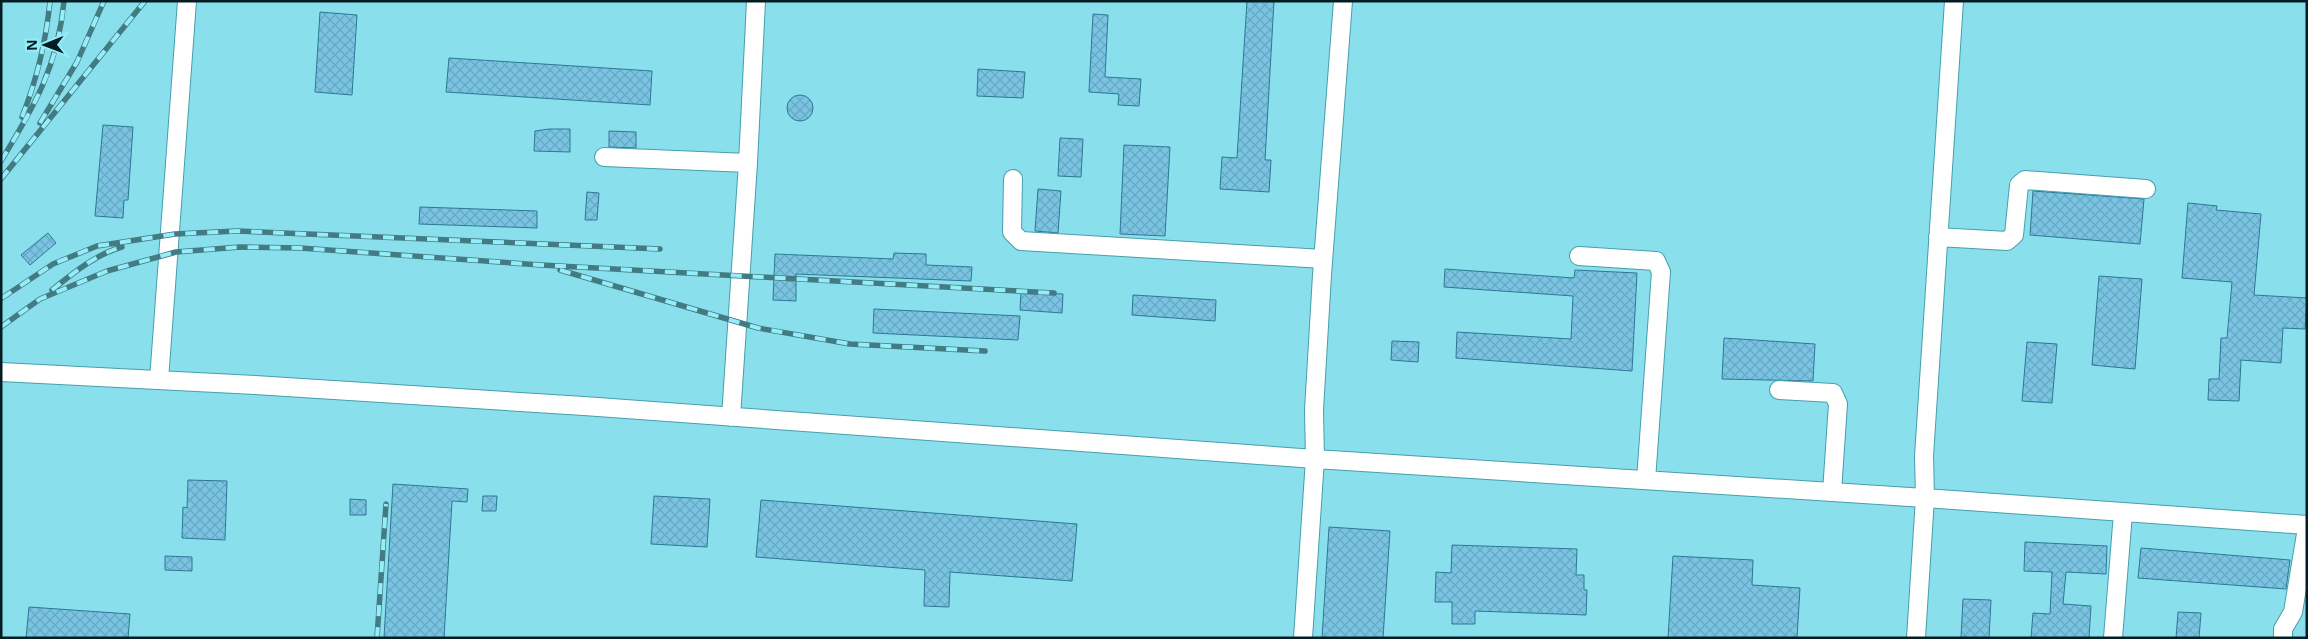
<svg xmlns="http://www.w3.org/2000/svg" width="2308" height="639" viewBox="0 0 2308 639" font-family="'Open Sans',sans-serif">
  <defs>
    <pattern id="building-cross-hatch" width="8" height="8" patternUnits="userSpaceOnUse" patternTransform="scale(1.25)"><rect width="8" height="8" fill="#7ac4e3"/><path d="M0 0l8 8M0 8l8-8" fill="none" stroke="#68a8c2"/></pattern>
  </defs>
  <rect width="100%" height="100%" fill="#89e0ec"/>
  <path fill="url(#building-cross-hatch)" stroke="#2c7895" d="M1247,1H1274L1265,160H1271L1269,192L1220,189L1222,157L1237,158Z
    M320,12L357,15L352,95L315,92Z
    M1093,14L1108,15L1105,77L1141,79L1139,106L1118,105L1119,94L1089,92Z
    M449,58L652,71L650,105L446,92Z
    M978,69L1025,72L1023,98L977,96Z
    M787 108a13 13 0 1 1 26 0a13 13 0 1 1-26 0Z
    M103,125L133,127L128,200H124L123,218L95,216Z
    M549,129H570V152L534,151L535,131Z
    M609,131L636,132V148L609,147Z
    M1060,138L1083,139L1081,177L1058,176Z
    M1124,145L1170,147L1165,236L1120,234Z
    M1038,189L1061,191L1058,233L1035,231Z
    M2033,191L2144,199L2140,244L2030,235Z
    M587,192L599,193L597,220H585Z
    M2188,203L2217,206L2216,210L2261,214L2254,295L2307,298L2305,329L2283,328L2281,363L2241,360L2239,401L2208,400L2209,379H2219L2221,338H2227L2232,282L2182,278Z
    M420,207L537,211V228L419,224Z
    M48,233L56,243L30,265L21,255Z
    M894,253L926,254V265L972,267L971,281L796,274V301L773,300L775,254L893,259Z
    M1445,269L1574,278L1575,270L1637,273L1632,371L1456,358L1457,332L1571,339L1573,296L1444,287Z
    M2099,276L2142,279L2135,369L2092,365Z
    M1021,292L1063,294L1062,313L1020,310Z
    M1133,295L1216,300L1215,321L1132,315Z
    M874,309L1020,316L1018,340L873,333Z
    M1724,338L1815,344L1813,381L1722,379Z
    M1392,341L1419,342L1418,362L1391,360Z
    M2027,342L2057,344L2052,403L2022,401Z
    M188,480L227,481L225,540L182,538L183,507L187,508Z
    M393,484L468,489L467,502L452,501L444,638H384Z
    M483,496H497L496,511H482Z
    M654,496L710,499L707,547L651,544Z
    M350,499L366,500V515H350Z
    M761,500L1077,524L1072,581L950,572L949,607L924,606L925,570L756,557Z
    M1329,527L1390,531L1383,638H1322Z
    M2025,542L2107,546L2106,574L2066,572L2063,604L2091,606L2089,638H2031L2033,613L2050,614L2052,572L2024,571Z
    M1452,545L1577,549L1576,575H1584V590H1587L1586,615L1475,611V624H1452V602H1435L1436,572L1451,573Z
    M2141,548L2290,560L2286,589L2138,578Z
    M165,556L192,557V571L165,570Z
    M1673,556L1753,560L1752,585L1800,588L1797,638H1668Z
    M1963,599L1991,600L1989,638H1961Z
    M29,607L130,614L128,638H26Z
    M2178,612L2201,613L2199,638H2176Z"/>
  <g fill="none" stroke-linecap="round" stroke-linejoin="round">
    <g stroke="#469fab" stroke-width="20">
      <path id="minor" d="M604,157L748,163
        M1013,179L1012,232L1021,241L1323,259
        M1938,237L2007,241L2014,235L2019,185L2025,180L2146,189
        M1579,256L1656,261L1661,272L1646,480
        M1,372L255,385L584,406L1315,459L1925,498L2307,525
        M159,380L187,1
        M1779,390L1833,393L1838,404L1832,492
        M731,417L748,163L756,1
        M1303,638L1315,459L1314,410L1322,275L1343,1
        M1916,638L1925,498L1924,456L1954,1
        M2113,638L2123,513
        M2283,638V629L2293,612L2307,528"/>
    </g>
    <use href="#minor" stroke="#fff" stroke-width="18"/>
    <g stroke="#437b83" stroke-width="5.5">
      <path id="rail" d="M22,117C37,79 46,42 50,1
        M40,123L77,62L104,1
        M1,161C34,107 58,66 64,1
        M1,179L145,1
        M560,270L758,328L850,344L985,351
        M52,290C72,274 96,254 122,247
        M2,298L53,264L97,246L175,234L237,231L660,249
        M1,327L40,299L107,271L176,252L240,247L300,248L541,265L1054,293
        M377,638L386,504"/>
    </g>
    <use href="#rail" stroke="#96edfa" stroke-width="4" stroke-dasharray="11" stroke-linecap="butt"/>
  </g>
  <rect width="2308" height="639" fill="none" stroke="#021e22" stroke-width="5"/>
  <g transform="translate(45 45) rotate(269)" stroke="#96edfa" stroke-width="4" paint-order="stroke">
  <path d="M0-4L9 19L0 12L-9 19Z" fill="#021e22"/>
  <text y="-8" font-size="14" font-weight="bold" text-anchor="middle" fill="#021e22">N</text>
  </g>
</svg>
